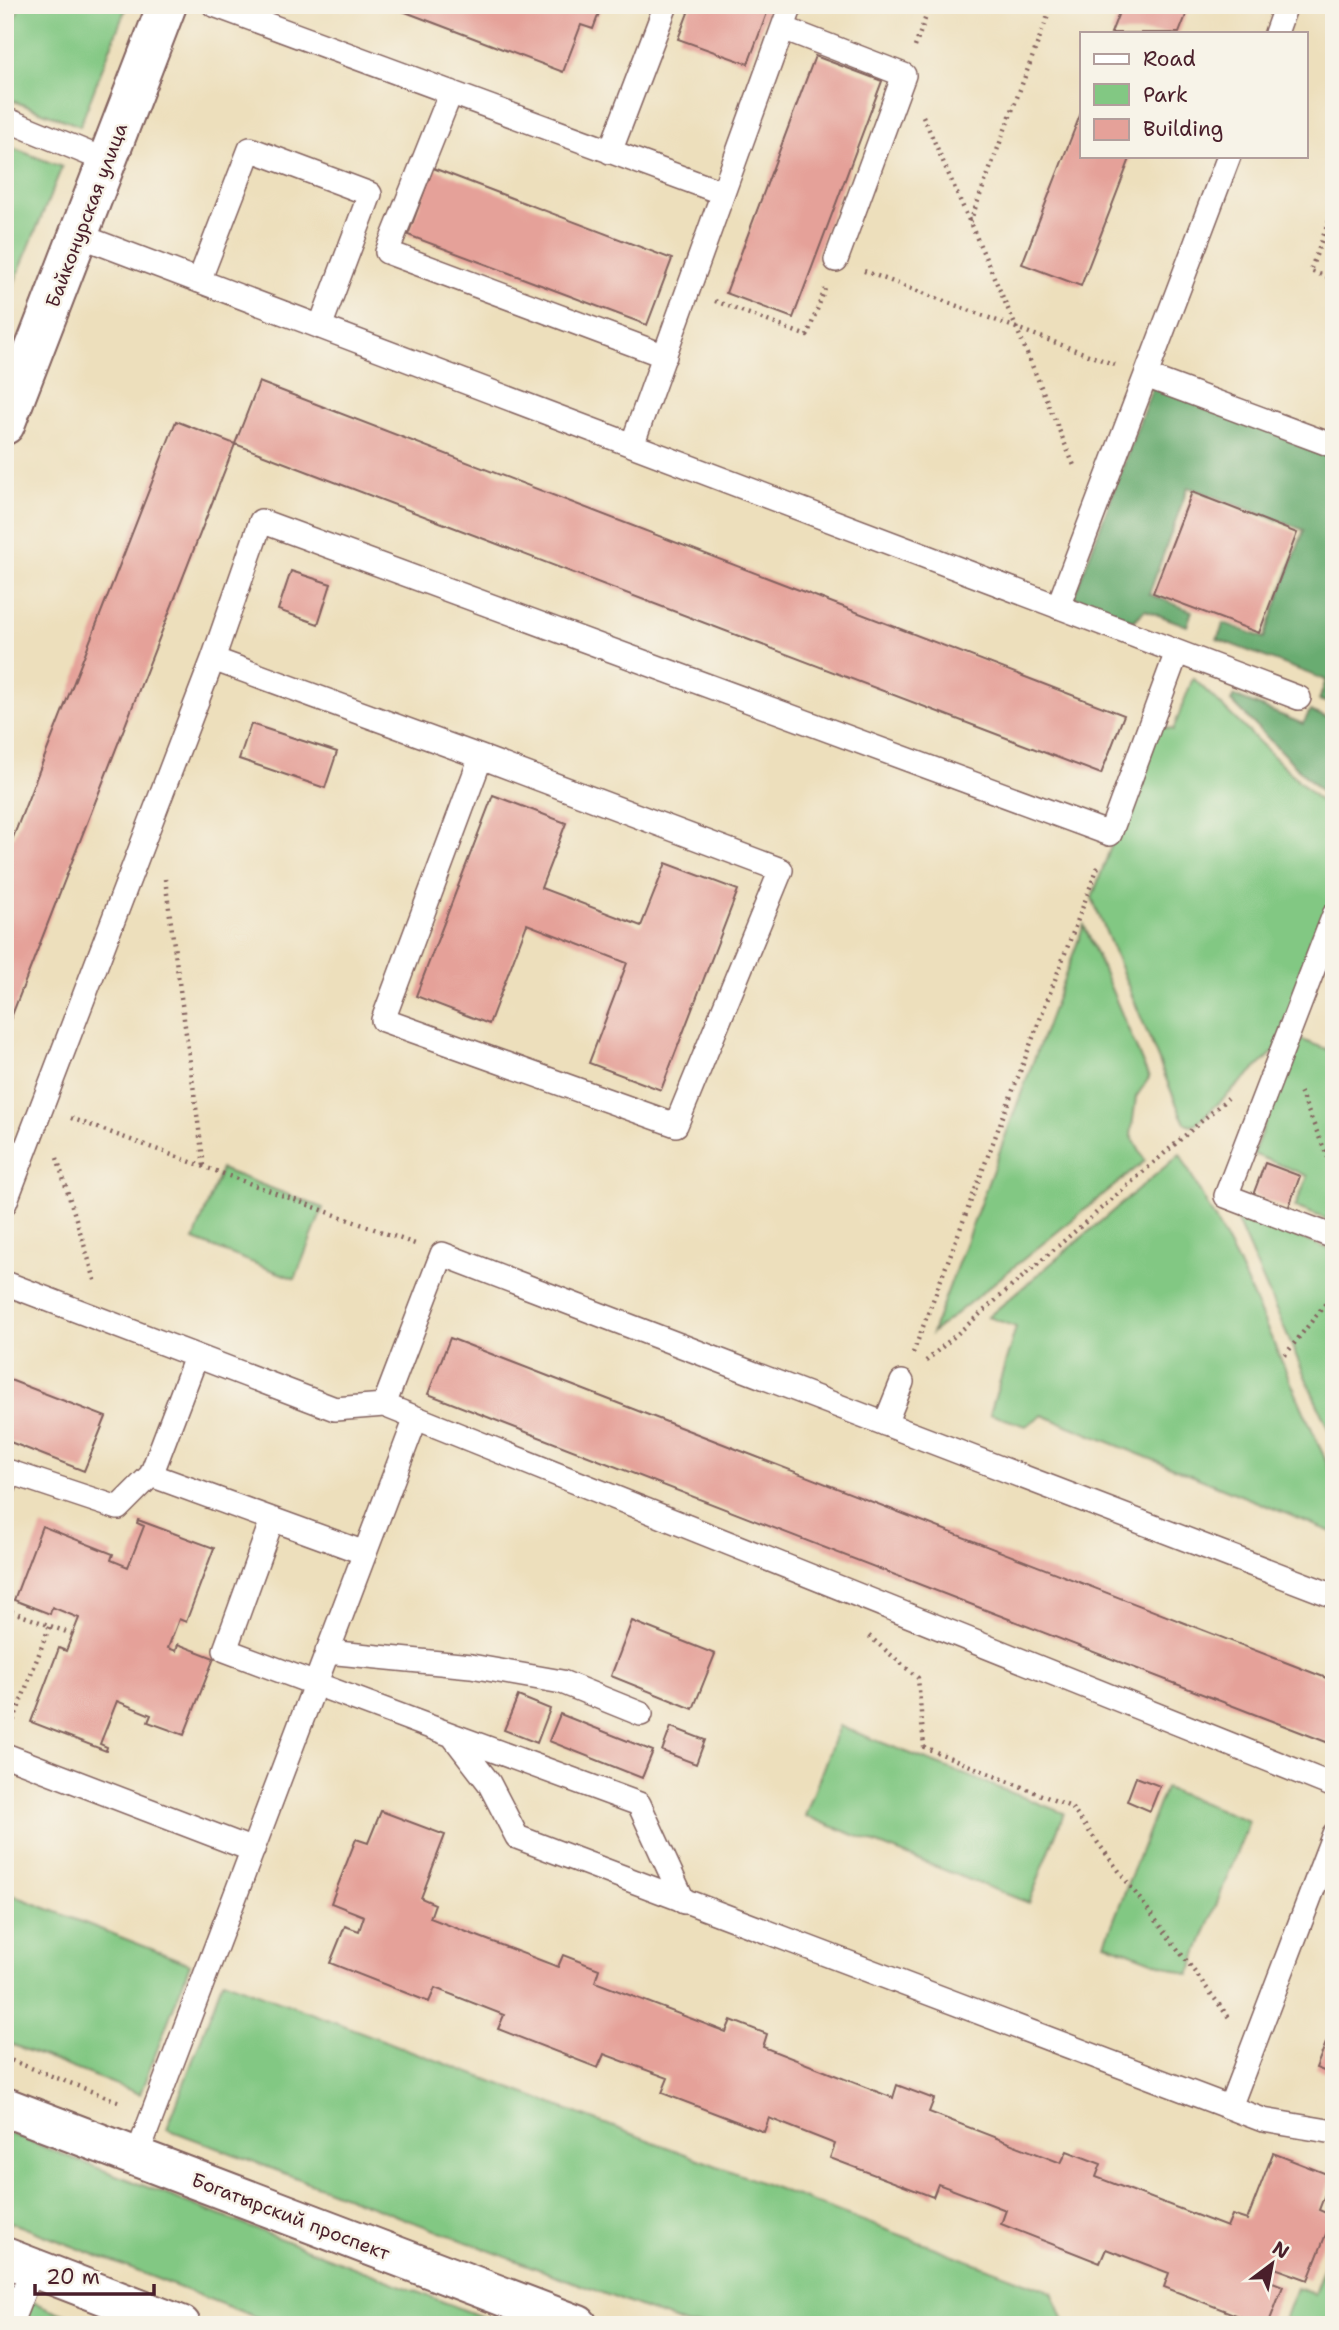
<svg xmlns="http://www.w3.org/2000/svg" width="1339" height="2330" viewBox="0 0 1339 2330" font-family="'Shantell Sans',sans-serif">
  <rect width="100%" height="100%" fill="#f7f3e8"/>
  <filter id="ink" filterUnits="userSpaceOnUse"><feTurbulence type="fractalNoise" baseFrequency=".0143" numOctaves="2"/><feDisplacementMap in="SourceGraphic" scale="14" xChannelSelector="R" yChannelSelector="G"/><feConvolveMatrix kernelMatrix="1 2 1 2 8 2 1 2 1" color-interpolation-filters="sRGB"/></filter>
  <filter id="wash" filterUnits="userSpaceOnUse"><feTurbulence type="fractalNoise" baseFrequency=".00686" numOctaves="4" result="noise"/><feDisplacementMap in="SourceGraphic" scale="28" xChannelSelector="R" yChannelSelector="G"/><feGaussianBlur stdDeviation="1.57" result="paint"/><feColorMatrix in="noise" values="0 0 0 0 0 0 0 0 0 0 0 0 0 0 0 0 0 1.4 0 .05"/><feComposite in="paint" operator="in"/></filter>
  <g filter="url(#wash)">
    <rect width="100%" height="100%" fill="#eddfbc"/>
    <path fill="#82c883" stroke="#667457" stroke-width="2" d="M20,5H127L80,126L5,98V46Z
      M5,145L62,167L5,305Z
      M1193,678L1334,815V890L1276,1050L1197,1123L1191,1125L1185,1123L1181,1115L1092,898L1156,724L1173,730Z
      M1084,925L1149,1078L1136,1097L1131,1135L1145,1161L932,1333Z
      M1297,1038L1334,1052V1222L1295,1207L1308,1176L1253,1154Z
      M1180,1154L1237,1261L1334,1479V1533L1042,1415L1026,1426L990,1414L1016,1327L988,1317Z
      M221,1169L323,1208L295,1279L194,1240Z
      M1233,1212L1334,1251V1442Z
      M839,1726L1064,1813L1029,1903L805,1816Z
      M1165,1788L1249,1821L1189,1975L1105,1943Z
      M5,1892L190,1964L140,2094L5,2042Z
      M223,1980L1052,2292L1066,2325H687L167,2129Z
      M5,2132L503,2325H276L5,2220Z
      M1329,2253L1334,2255V2325H1291L1283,2322L1296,2288L1314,2294Z
      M32,2302L91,2325H23Z"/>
    <path fill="#69ac71" stroke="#5a664e" stroke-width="2" d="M1153,386L1334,455V705L1319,700L1326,680L1217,639L1224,623L1264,638L1304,530L1188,487L1149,594L1192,611L1187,626L1145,610L1134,621L1074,597Z
      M1234,696L1303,724L1310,711L1334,720V805L1231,701Z"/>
    <g id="blocks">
      <path fill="#e5a199" d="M387,5H602L593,29L581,25L563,72Z
        M691,5H770L748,64L678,39Z
        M1122,5H1190L1179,33H1111Z
        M815,56L882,81L793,318L726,293Z
        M1082,110V156H1131L1081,286L1022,264Z
        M433,168L672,259L647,325L408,235Z
        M259,382L1124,715L1101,774L235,444Z
        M176,421L235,444L5,1033V858Z
        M1192,492L1297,533L1259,633L1153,593Z
        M291,571L331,584L318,624L278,610Z
        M251,724L337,752L325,788L239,759Z
        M493,795L566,823L541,888L641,926L666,863L738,890L661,1090L589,1063L627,963L527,924L489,1024L416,996Z
        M1265,1163L1300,1176L1288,1209L1253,1195Z
        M450,1338L1334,1681V1745L428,1394Z
        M5,1378L106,1417L84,1471L5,1440Z
        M138,1520L214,1548L186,1622L179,1619L168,1648L176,1651L178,1644L214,1658L184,1735L148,1722L151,1715L117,1701L100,1744L107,1747L106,1751L31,1722L59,1648L66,1651L79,1618L52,1607L50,1614L14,1600L42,1526L113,1554L111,1560L128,1567L144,1526L137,1523Z
        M632,1621L715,1654L693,1709L611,1676Z
        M518,1696L550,1709L537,1743L504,1730Z
        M560,1714L653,1751L642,1778L549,1741Z
        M671,1727L705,1740L696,1764L662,1751Z
        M1136,1777L1160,1786L1150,1811L1127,1801Z
        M381,1811L445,1835L421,1898L435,1904L430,1918L558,1967L563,1955L599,1969L595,1982L726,2032L731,2020L767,2034L763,2047L893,2098L897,2085L934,2099L929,2112L1061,2163L1067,2151L1101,2164L1096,2177L1227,2227L1232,2215L1247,2220L1273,2153L1332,2176L1319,2210L1333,2216L1308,2280L1275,2268L1270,2281L1283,2286L1268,2325H1262L1164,2287L1169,2273L1106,2249L1100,2263L1001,2224L1006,2210L938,2184L933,2197L830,2158L835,2144L769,2118L764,2132L662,2093L668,2078L604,2054L598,2068L498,2029L504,2015L435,1988L429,2002L330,1963L345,1926L359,1931L364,1916L331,1903L356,1839L368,1843Z
        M1334,2023V2075L1316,2068Z"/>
    </g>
  </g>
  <g filter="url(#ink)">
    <use href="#blocks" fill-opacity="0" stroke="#83625e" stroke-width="2"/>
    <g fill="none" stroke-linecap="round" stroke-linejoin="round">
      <g stroke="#83625e" stroke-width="26">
        <path id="lane" d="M214,5L723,193
          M783,28L904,75L836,260
          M1276,33L1286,5
          M451,92L387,252L665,356
          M5,119L107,161
          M610,152L666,5
          M78,235L1299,698
          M199,281L250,149L370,194L320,327
          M1146,376L1334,446
          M632,445L791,5
          M1058,607L1229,156
          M213,659L481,757L781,870L676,1125L383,1020L481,757
          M1334,915L1226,1196L1334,1237
          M5,1203L213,659L261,521L1110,834L1177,652
          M5,1283L335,1409L384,1405L1334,1786
          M196,1357L151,1475L365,1553
          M384,1405L442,1254L1334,1596
          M885,1424L902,1382
          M5,1486L10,1472L118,1508L151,1475
          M272,1520L225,1650L452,1735L489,1783L517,1837L1263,2120L1334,2132
          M327,1652L471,1666L562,1682L641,1714
          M452,1735L639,1804L684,1902
          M5,1755L253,1850
          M1230,2107L1334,1834
          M136,2158L416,1418
          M10,2325L33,2267"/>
      </g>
      <g stroke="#83625e" stroke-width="42">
        <path id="street" d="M5,425L167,5"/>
      </g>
      <g stroke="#83625e" stroke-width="42">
        <path id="secondary" d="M5,2107L578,2325
          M5,2257L181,2325"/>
      </g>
      <path stroke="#83625e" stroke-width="4.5" stroke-dasharray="2 5" stroke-linecap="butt" d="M915,47L930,5
        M923,116L1016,327L1075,468
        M1334,208L1310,271L1334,279
        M970,222L1052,5
        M864,271L1118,366
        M715,301L807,336L825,289
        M5,571L11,573
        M165,879L204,1166
        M1300,1092L1334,1172
        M71,1118L415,1244
        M57,1158L96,1283
        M913,1353L1099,864
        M1285,1355L1334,1293
        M926,1361L1228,1098
        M5,1609L72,1634
        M869,1636L918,1678L924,1747L1071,1807L1230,2019
        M11,1727L50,1625
        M5,2058L122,2103"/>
      <use href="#lane" stroke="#fff" stroke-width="23"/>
      <use href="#street" stroke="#fff" stroke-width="38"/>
      <use href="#secondary" stroke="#fff" stroke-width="38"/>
    </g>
  </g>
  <g text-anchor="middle" stroke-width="5" stroke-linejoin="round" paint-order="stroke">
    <g font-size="19" fill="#4a1f2b" stroke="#f7f3e8">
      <text transform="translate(86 215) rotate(-69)" y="7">Байконурская улица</text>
      <text transform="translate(291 2216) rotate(21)" y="7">Богатырский проспект</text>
    </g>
  </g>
  <rect width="1339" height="2330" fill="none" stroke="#f7f3e8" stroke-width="28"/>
  <rect x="1080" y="32" width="228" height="126" fill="#f7f3e8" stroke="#b29e9c" stroke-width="2"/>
  <rect x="1094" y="54" width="35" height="10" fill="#ffffff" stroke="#b29e9c" stroke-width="2"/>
  <text x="1143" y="66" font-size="21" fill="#4a1f2b">Road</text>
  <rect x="1094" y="84" width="35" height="21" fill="#82c883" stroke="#b29e9c" stroke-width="2"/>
  <text x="1143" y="102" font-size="21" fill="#4a1f2b">Park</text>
  <rect x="1094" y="119" width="35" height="21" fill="#e5a199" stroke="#b29e9c" stroke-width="2"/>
  <text x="1143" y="136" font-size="21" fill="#4a1f2b">Building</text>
  <g transform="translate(1272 2264) rotate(32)" stroke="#f7f3e8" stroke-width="5" paint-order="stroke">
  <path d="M0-5L12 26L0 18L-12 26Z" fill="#4a1f2b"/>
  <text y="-10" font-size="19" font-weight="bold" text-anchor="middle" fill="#4a1f2b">N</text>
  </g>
  <path d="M35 2284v10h119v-10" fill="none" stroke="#4a1f2b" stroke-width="3.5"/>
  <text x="46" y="2284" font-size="21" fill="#4a1f2b" stroke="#f7f3e8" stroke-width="5" paint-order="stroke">20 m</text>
</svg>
